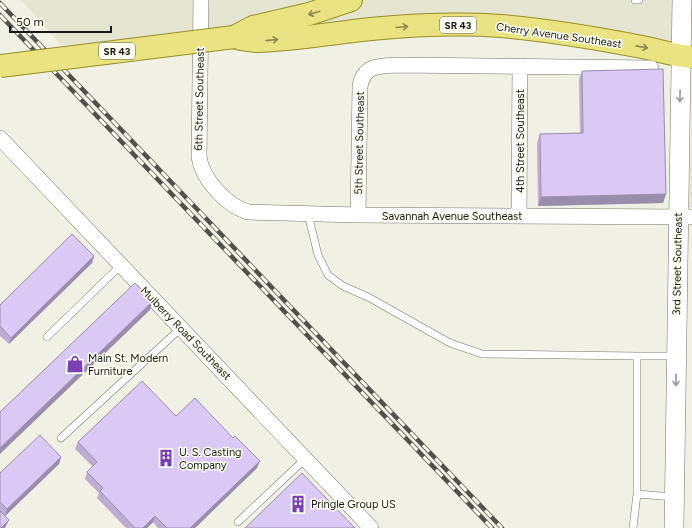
<svg xmlns="http://www.w3.org/2000/svg" width="692" height="528" viewBox="0 0 692 528" font-family="Figtree,sans-serif">
  <rect width="100%" height="100%" fill="#f1f0e5"/>
  <path fill="#e6e5d2" d="M21,0H692V44L667,43L455,14L323,23L61,45Z
    M692,104V207H689Z"/>
  <g fill="none" stroke-linecap="round" stroke-linejoin="round">
    <g stroke="#74746a" stroke-width="8">
      <path id="service" d="M635,0H639
        M308,214L318,255L328,275L343,286L368,297L450,343L482,354L637,356
        M47,337L121,265
        M61,438L181,328
        M674,497L637,494V356H675
        M238,522L305,459
        M633,528L637,494"/>
    </g>
    <g stroke="#74746a" stroke-width="16">
      <path id="minor" d="M201,0L199,157C202,179 227,206 248,212L358,215L692,217
        M0,138L371,528
        M358,215L360,87C363,64 381,66 400,65L651,68
        M519,216L520,66"/>
    </g>
    <g stroke="#74746a" stroke-width="20">
      <path id="tertiary" d="M674,528L682,0"/>
    </g>
    <g stroke="#968f25" stroke-width="24">
      <path id="primary" d="M234,37L241,39L257,41C295,40 333,33 371,29C414,25 458,23 501,26C548,30 595,38 642,47C659,50 675,56 692,57
        M234,37L253,27L309,14L351,0"/>
    </g>
    <use href="#service" stroke="#fff" stroke-width="7"/>
    <use href="#minor" stroke="#fff" stroke-width="15"/>
    <use href="#tertiary" stroke="#fff" stroke-width="19"/>
    <use href="#primary" stroke="#e9e382" stroke-width="22"/>
    <g stroke="#51514b" stroke-width="4.5">
      <path id="rail" d="M0,3L502,528
        M0,15L492,528"/>
    </g>
    <use href="#rail" stroke="#fefef2" stroke-width="3" stroke-dasharray="9" stroke-linecap="butt"/>
    <g stroke="#968f25" stroke-width="24" stroke-linecap="butt">
      <path id="primary-bridge" d="M0,66L234,37"/>
    </g>
    <use href="#primary-bridge" stroke="#e9e382" stroke-width="22"/>
  </g>
  <path fill="#bbadd3" d="M582,71L666,194L663,203L538,206L537,143L540,134L580,133L579,79Z
    M94,256L92,263L9,344L0,336V305Z
    M176,416L257,468L195,528H158L153,522L147,528H126L97,498L99,493L85,479L87,472L93,467L75,449L78,442Z
    M61,457L59,464L5,516L0,511V473Z"/>
  <path fill="#998dac" d="M666,194L663,203L538,206L541,197Z
    M94,256L92,263L9,344L11,338Z
    M153,301L150,310L0,454V448Z
    M61,457L59,464L5,516L7,509Z
    M260,461L257,468L195,528H190Z
    M155,516L153,522L147,528H143Z
    M9,520L5,528H1Z"/>
  <path fill="#dac9f5" stroke="#998dac" d="M663,69L666,194L541,197L540,134L583,133L582,71Z
    M72,234L94,256L11,338L0,326V305Z
    M135,283L153,301L0,448V412Z
    M142,381L176,416L195,398L233,438L235,436L260,461L190,528H167L155,516L143,528H135L100,491L103,488L87,472L97,462L78,442Z
    M40,435L61,457L7,509L0,502V473Z
    M302,473L355,528H245Z
    M0,511L9,520L1,528H0Z"/>
  <defs><path id="oneway-shaft" d="M-6 0H5M1.5-3L5.5 0L1.5 3" fill="none" stroke-width="1.6" stroke-linecap="round" stroke-linejoin="round"/></defs>
  <g stroke="#8a8750">
    <use href="#oneway-shaft" transform="translate(314 13) rotate(163)"/>
    <use href="#oneway-shaft" transform="translate(402 27) rotate(-5)"/>
    <use href="#oneway-shaft" transform="translate(272 40) rotate(-6)"/>
    <use href="#oneway-shaft" transform="translate(642 47) rotate(11)"/>
  </g>
  <g stroke="#979795">
    <use href="#oneway-shaft" transform="translate(680 96) rotate(91)"/>
    <use href="#oneway-shaft" transform="translate(676 380) rotate(90)"/>
  </g>
  <defs>
    <g id="shop-bare" transform="scale(1.38)"><path d="M-5-2.5h2.3a2.7 3.5 0 0 1 5.4 0H5L5.5 6h-11ZM-1.5-2.5h3a1.5 2.3 0 0 0-3 0Z" fill="#7940b6" stroke="#fefef2" stroke-width="2.5" paint-order="stroke"/></g>
    <g id="building-bare" transform="scale(1.38)"><path d="M-4-6H4V6H1V3H-1V6H-4ZM-2.5-4.3h1.7v1.8h-1.7ZM.8-4.3h1.7v1.8H.8ZM-2.5-1h1.7V.8h-1.7ZM.8-1h1.7V.8H.8Z" fill="#7940b6" stroke="#fefef2" stroke-width="2.5" paint-order="stroke"/></g>
  </defs>
  <g fill-rule="evenodd">
    <use href="#shop-bare" x="75" y="364"/>
    <use href="#building-bare" x="166" y="458"/>
    <use href="#building-bare" x="298" y="504"/>
  </g>
  <g text-anchor="middle" stroke-width="3" stroke-linejoin="round" paint-order="stroke">
    <g fill="#fefef2" stroke="#5c5c56" stroke-width="1">
      <rect x="440" y="17" width="36" height="16" rx="3"/>
      <rect x="99" y="43" width="36" height="16" rx="3"/>
    </g>
    <g font-size="10" font-weight="bold" fill="#171713">
      <text x="458" y="29">SR 43</text>
      <text x="117" y="55">SR 43</text>
    </g>
    <g font-size="11" fill="#171713" stroke="#fefef2">
      <text transform="translate(559 35) rotate(8)" y="4">Cherry Avenue Southeast</text>
      <text transform="translate(199 99) rotate(-89)" y="4">6th Street Southeast</text>
      <text transform="translate(520 141) rotate(-90)" y="4">4th Street Southeast</text>
      <text transform="translate(359 143) rotate(-89)" y="4">5th Street Southeast</text>
      <text x="452" y="220">Savannah Avenue Southeast</text>
      <text transform="translate(677 264) rotate(-89)" y="4">3rd Street Southeast</text>
      <text transform="translate(186 333) rotate(46)" y="4">Mulberry Road Southeast</text>
    </g>
    <g font-size="11" fill="#171713" stroke="#fefef2" text-anchor="start">
      <text x="88" y="362">Main St. Modern<tspan x="88" dy="13">Furniture</tspan></text>
      <text x="179" y="456">U. S. Casting<tspan x="179" dy="13">Company</tspan></text>
      <text x="311" y="508">Pringle Group US</text>
    </g>
  </g>
  <path d="M10 26v6h101v-6" fill="none" stroke="#171713" stroke-width="2"/>
  <text x="16" y="26" font-size="12" fill="#171713" stroke="#fefef2" stroke-width="3" paint-order="stroke">50 m</text>
</svg>
